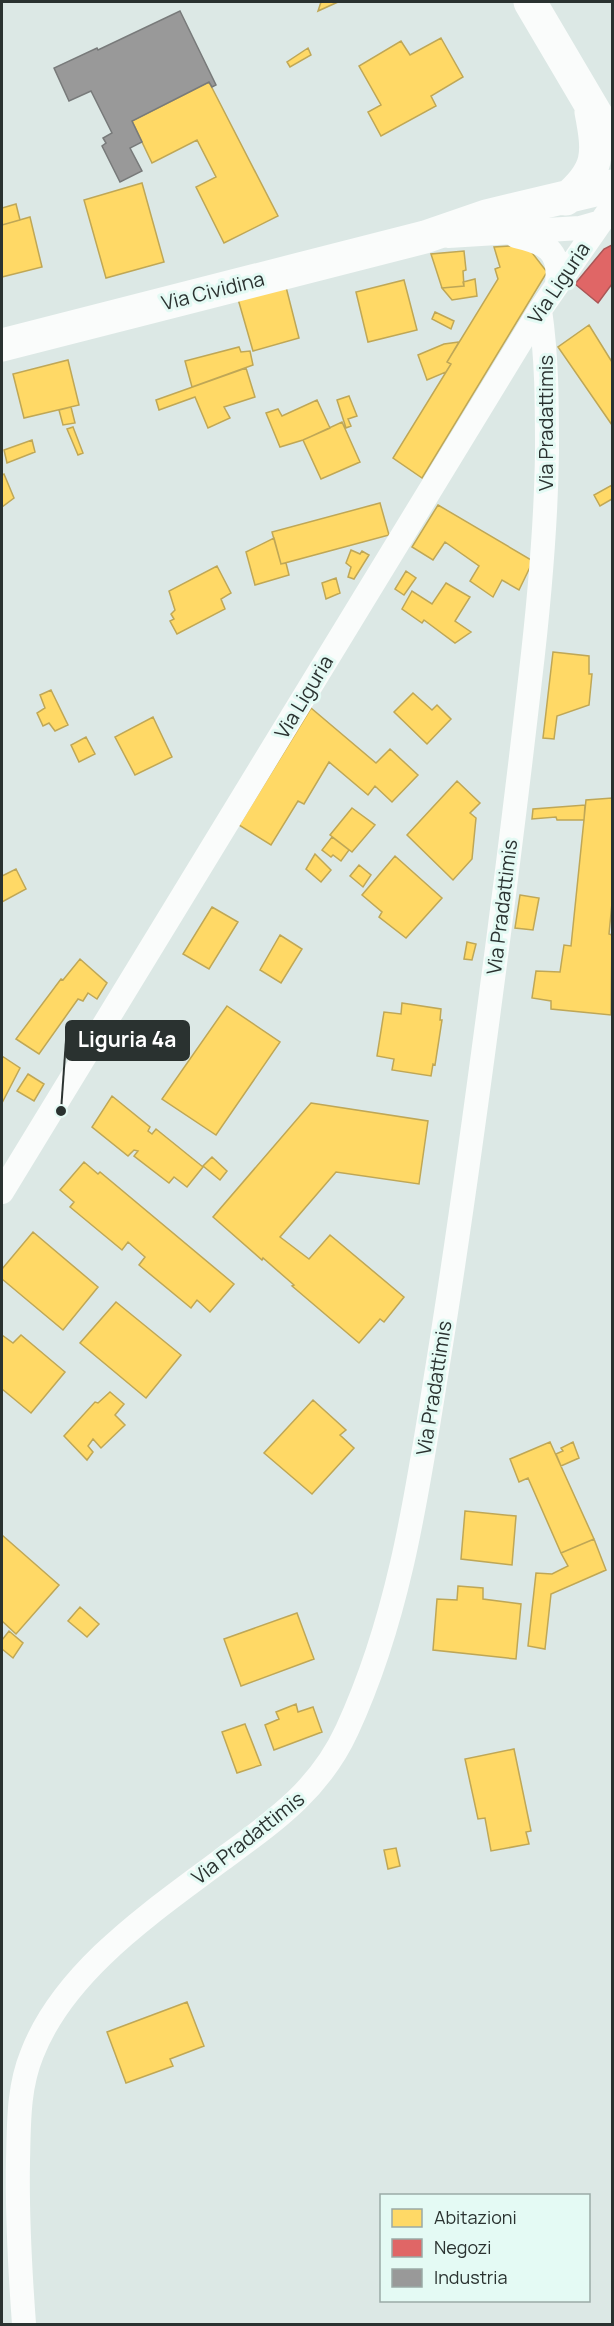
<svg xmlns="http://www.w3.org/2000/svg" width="614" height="2326" viewBox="0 0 614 2326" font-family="Manrope,sans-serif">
  <rect width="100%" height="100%" fill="#dce8e5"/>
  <path fill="#ffd966" stroke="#bfa756" stroke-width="1.5" d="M321,2H338L318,11Z
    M441,38L463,77L431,96L436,106L381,136L368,112L381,105L359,66L401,41L410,55Z
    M308,48L311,55L290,67L287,62Z
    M209,82L278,216L224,243L196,187L216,177L197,140L152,163L132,121Z
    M142,183L164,262L106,278L84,200Z
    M16,204L20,220L2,225V208Z
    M30,217L42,267L2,277V225Z
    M526,245L547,272L422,478L393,458L451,364L447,362L498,279L495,269L500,267L494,247Z
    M464,251L466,270L463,271L464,286L442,288L431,254Z
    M475,279L477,296L452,300L442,288L464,286L463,282Z
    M404,280L417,330L368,342L356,292Z
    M286,287L299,338L253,351L238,299Z
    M435,312L454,321L451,329L432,319Z
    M589,325L612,362V425L558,347Z
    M459,342L447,362L451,364L446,372L427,380L418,355L444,344Z
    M239,347L241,352L250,351L253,365L192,387L185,361Z
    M68,360L79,405L24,418L13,374Z
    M246,368L255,397L224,407L230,418L208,428L195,397L159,410L156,400Z
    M349,396L357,416L348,419L351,426L346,428L337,400Z
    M317,400L330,428L303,440L280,447L266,413L278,409L282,416Z
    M71,407L75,423L63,425L59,410Z
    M342,422L360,462L321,479L303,440Z
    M73,427L83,453L78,455L67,429Z
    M32,440L35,452L7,463L4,450Z
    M4,474L14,498L2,507V475Z
    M612,485V499L600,506L594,495Z
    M380,503L389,535L281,564L272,532Z
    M438,505L533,561L519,590L502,580L493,597L470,581L479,566L445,542L433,560L412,547Z
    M274,538L281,564L286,563L289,575L255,585L246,552Z
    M351,550L360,554L362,551L369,555L354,579L348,577L351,567L346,563Z
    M217,566L231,593L221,599L225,609L177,634L170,621L174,619L171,614L175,610L169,591Z
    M406,571L416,578L404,595L395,589Z
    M336,578L340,593L326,599L322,583Z
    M446,583L470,597L455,621L471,632L455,643L424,620L422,623L402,609L412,591L432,604Z
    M553,652L589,656V674H592L589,705L557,716L554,739L543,738Z
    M51,690L68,725L55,731L49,723L43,726L37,713L45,708L40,695Z
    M413,693L432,710L437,705L451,719L427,744L394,712Z
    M311,708L376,763L390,749L418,775L392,802L375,786L368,795L329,762L304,804L298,801L271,845L239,825Z
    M153,717L172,757L135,775L115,737Z
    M86,737L95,754L79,762L71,745Z
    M457,781L480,803L470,813L476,818L472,859L453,880L407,835Z
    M612,798V903L609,934L612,935L611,1015L551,1009V1001L532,998L536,971L560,972L564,945L571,946L586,800Z
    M585,805L584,820H557L556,817L532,819L533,809Z
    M352,808L375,825L352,852L330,835Z
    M332,837L349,850L341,861L333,855L331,857L322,850Z
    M315,854L331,870L321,882L306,869Z
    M395,856L442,898L406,938L379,917L382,912L362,895Z
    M359,865L371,875L363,887L350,876Z
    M16,869L26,889L2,902V876Z
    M520,895L539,898L533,930L515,928Z
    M212,907L238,922L209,969L183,954Z
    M280,935L302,949L281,983L260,970Z
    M467,942L476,944L472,960L464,959Z
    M80,959L107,983L97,999L88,993L83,1001L78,999L39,1054L16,1039L61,979L63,980Z
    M402,1003L441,1009L440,1020H442L435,1065L433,1064L431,1076L392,1070L394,1059L377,1056L384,1012L401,1014Z
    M227,1006L280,1042L216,1135L162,1099Z
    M2,1056L20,1068L2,1103Z
    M28,1074L44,1084L34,1101L17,1091Z
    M112,1096L150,1127L148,1131L152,1134L156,1129L203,1167L187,1187L174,1177L169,1183L134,1156L138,1151L134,1150L128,1156L92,1127Z
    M311,1103L428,1121L419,1184L336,1172L280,1237L309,1259L330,1235L404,1297L384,1322L380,1319L359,1343L292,1286L294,1285L263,1258L262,1260L213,1217Z
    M212,1157L227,1171L220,1180L203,1166Z
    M84,1162L98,1174L100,1172L234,1284L210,1312L197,1300L191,1308L139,1265L145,1257L128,1242L122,1250L70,1207L74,1202L60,1190Z
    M33,1232L98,1287L63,1330L2,1279V1269Z
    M116,1302L181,1355L146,1398L80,1343Z
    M2,1335L13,1343L21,1335L65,1372L31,1413L2,1389Z
    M110,1392L124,1404L115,1415L125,1425L101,1448L93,1439L88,1446L93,1452L87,1460L64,1436L95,1402L98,1403Z
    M313,1400L346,1430L340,1435L354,1448L312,1494L264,1453Z
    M550,1442L594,1539L561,1553L528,1478L519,1482L510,1459Z
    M573,1442L579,1458L561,1466L556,1454L563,1451L561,1448Z
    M465,1511L516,1516L512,1565L461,1559Z
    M2,1535L59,1585L16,1634L2,1621Z
    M594,1539L606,1570L551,1594L545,1649L528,1646L536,1573L552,1574L568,1566L561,1553Z
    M458,1586L483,1588V1599L521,1604L516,1659L433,1650L437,1599L457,1600Z
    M80,1607L99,1624L87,1637L68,1621Z
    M297,1613L314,1659L241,1686L224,1639Z
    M9,1631L23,1643L13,1658L2,1649V1640Z
    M296,1704L298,1712L313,1707L322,1732L274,1750L265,1725L279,1719L276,1712Z
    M245,1724L261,1765L237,1773L222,1732Z
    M514,1749L531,1831L526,1832L529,1844L491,1851L485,1818L478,1819L465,1759Z
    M396,1848L400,1866L388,1869L384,1850Z
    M187,2002L204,2046L170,2059L173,2066L126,2083L107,2032Z"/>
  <path fill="#e06666" stroke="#a95656" stroke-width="1.5" d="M612,245V284L598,303L575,284L604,249Z"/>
  <path fill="#999" stroke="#787a7a" stroke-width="1.5" d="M180,11L216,85L212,87L209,82L132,121L142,142L130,148L142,171L120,182L102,146L106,143L103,138L112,133L91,91L69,101L54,68L97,48L98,50Z"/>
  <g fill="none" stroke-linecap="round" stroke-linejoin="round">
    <path stroke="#fafcfb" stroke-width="24" d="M448,236L580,228L601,222
      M516,236C546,243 561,250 557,284
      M2,1192L540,310L612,206
      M24,2324C20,2270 17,2215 18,2161C19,2124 18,2088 32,2054C64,1971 152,1912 220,1861C273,1822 319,1791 347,1730C398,1620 416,1501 435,1382C456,1253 474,1123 491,994C505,889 518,785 530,680C539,604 546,528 547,452C547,404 547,358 540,310"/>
    <path stroke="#fafcfb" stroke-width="33" d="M530,2L612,141
      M566,199C600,170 599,154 591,112
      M2,345L425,237L486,216L612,186"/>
  </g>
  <g text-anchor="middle" stroke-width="6" stroke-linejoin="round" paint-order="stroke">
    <g font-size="20" fill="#2a3230" stroke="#e4faf4">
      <text transform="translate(559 283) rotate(-56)" y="7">Via Liguria</text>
      <text transform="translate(213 291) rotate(-14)" y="7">Via Cividina</text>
      <text transform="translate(546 423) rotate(-90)" y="7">Via Pradattimis</text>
      <text transform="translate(304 697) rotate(-59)" y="7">Via Liguria</text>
      <text transform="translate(502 907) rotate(-83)" y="7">Via Pradattimis</text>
      <text transform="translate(434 1388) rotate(-81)" y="7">Via Pradattimis</text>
      <text transform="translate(248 1838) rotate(-38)" y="7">Via Pradattimis</text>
    </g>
  </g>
  <path fill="none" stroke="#2a3230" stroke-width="2" d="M61 1111L66 1040"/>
  <circle fill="#2a3230" stroke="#e4faf4" stroke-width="2" cx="61" cy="1111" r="6"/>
  <rect fill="#2a3230" stroke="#2a3230" stroke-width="2" x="66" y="1021" width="123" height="39" rx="6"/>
  <g font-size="21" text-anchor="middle" font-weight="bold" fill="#fff">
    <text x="127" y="1047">Liguria 4a</text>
  </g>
  <rect width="614" height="2326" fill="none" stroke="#2a3230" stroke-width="6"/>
  <rect x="380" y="2194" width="210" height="108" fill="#e4faf4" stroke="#9aaaa6" stroke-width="1.5"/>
  <rect x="392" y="2209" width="30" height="18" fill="#ffd966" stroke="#9aaaa6" stroke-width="1.5"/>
  <text x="434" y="2224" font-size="18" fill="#2a3230">Abitazioni</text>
  <rect x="392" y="2239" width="30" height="18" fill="#e06666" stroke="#9aaaa6" stroke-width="1.5"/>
  <text x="434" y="2254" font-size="18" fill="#2a3230">Negozi</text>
  <rect x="392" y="2269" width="30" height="18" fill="#999999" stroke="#9aaaa6" stroke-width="1.5"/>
  <text x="434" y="2284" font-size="18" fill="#2a3230">Industria</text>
</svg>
